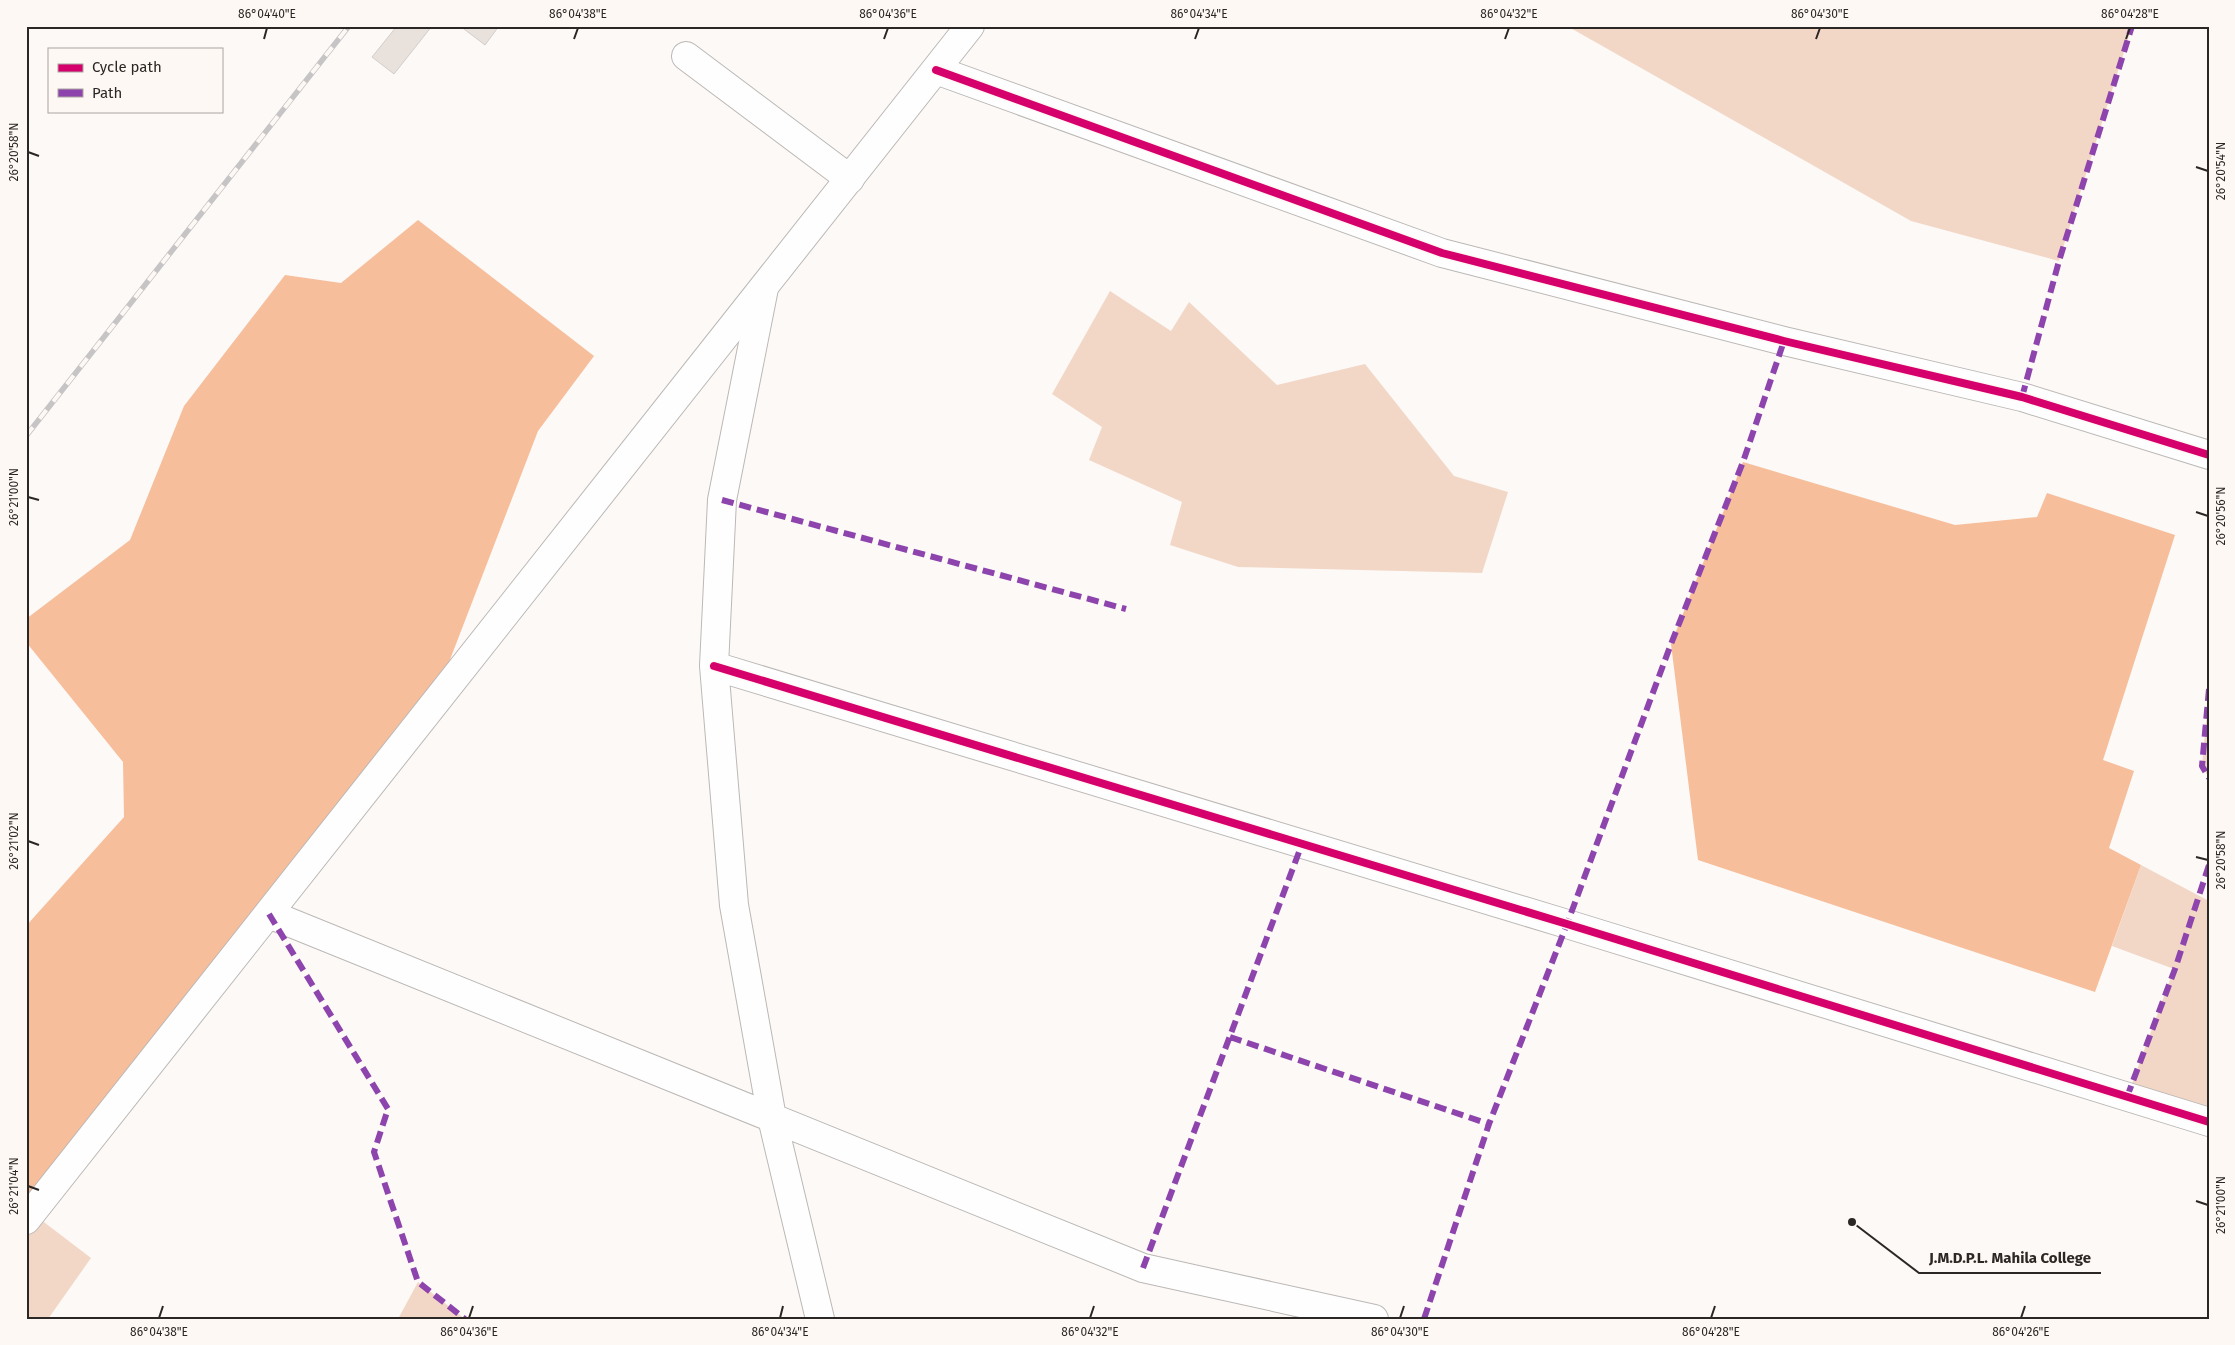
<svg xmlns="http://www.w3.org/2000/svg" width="2235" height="1345" viewBox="0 0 2235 1345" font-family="'Fira Sans',sans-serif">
  <rect width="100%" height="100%" fill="#fcf9f7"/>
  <path fill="#f3d7c6" d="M1567,26H2132L2059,261L1911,221Z
    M1110,291L1171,331L1189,302L1277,385L1365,364L1454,476L1508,492L1482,573L1238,567L1170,545L1182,502L1089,460L1102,427L1052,394Z
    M2209,689V778L2202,766Z
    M2141,865L2209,901V1122L2127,1097L2174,969L2112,946Z
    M32,1213L91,1258L48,1319H26V1220Z
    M418,1282L465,1319H398Z"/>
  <path fill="#f7be9b" d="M418,220L594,356L538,431L431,709L26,1220V926L124,817L123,762L26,642V619L130,540L184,406L285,275L341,283Z
    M1743,462L1955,525L2037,517L2047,493L2175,535L2103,760L2134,771L2109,848L2141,865L2095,992L1698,860L1671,644Z"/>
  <path fill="#e9e1dc" stroke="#d1cecc" d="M397,26H432L394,74L372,57Z
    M460,26H499L485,45Z"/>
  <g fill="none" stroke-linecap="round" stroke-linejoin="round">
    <g stroke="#bbb8b6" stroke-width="30">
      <path id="street" d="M686,56L850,179
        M936,70L1442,253L1784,341L2022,397L2209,455
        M764,288L722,500L714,666L734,905L772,1118L820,1319
        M714,666L1567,924L2209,1122
        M269,914L1143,1268L1374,1319"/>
    </g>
    <g stroke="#bbb8b6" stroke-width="30">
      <path id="secondary" d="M26,1220L970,26"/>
    </g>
    <use href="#street" stroke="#fffefe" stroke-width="28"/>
    <use href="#secondary" stroke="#fffefe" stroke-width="28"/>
    <g stroke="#c6c4c4" stroke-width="5.5">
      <path id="rail" d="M26,436L349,26"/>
    </g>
    <use href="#rail" stroke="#fef8f5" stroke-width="4" stroke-dasharray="11" stroke-linecap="butt"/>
    <path stroke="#8e44ad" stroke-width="6" stroke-dasharray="12 6" stroke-linecap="butt" d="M2022,397L2059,261L2132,26
      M722,500L1126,609
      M2209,689L2202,766L2209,778
      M269,914L388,1109L374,1152L418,1282L465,1319
      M1230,1037L1489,1124
      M2127,1097L2175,969L2209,865
      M1143,1268L1302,844
      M1424,1319L1489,1124L1567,924L1671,644L1743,462L1784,341"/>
    <g stroke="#fef8f5" stroke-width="11">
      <path id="cycleway" d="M936,70L1442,253L1784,341L2022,397L2209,455
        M714,666L1567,924L2209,1122"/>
    </g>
    <use href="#cycleway" stroke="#d6006c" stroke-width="8"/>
  </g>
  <path fill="none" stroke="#2b2725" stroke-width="2" d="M264,39L267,28M574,39L578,28M884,39L888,28M1195,39L1199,28M1505,39L1509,28M1816,39L1820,28M2126,39L2130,28M28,152L39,156M2196,167L2208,171M28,497L39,500M2196,512L2208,516M28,841L39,845M2196,857L2208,860M28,1186L39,1190M2196,1201L2208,1205M159,1318L163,1306M469,1318L473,1306M780,1318L783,1306M1090,1318L1094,1306M1400,1318L1404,1306M1711,1318L1715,1306M2021,1318L2025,1306"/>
  <path fill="none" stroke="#2b2725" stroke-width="2" d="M1852 1222L1919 1273H2101"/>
  <circle fill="#2b2725" stroke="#fef8f5" stroke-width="2" cx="1852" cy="1222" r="5"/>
  <g font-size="15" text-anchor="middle" font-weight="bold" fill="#2b2725" stroke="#fef8f5" stroke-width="4" stroke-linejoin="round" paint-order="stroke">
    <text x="2010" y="1263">J.M.D.P.L. Mahila College</text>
  </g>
  <rect width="2235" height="1345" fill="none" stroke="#fef8f5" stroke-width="55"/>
  <rect x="48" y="48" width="175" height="65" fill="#fef8f5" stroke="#aaa4a2"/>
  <rect x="58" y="64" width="25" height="8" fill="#d6006c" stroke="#aaa4a2"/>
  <text x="92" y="72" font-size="15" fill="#2b2725">Cycle path</text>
  <rect x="58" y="89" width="25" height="8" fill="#8e44ad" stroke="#aaa4a2"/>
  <text x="92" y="98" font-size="15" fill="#2b2725">Path</text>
  <rect x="28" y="28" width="2180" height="1290" fill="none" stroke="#2b2725" stroke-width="2"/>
  <g font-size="12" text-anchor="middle" fill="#2b2725">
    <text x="267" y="18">86°04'40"E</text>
    <text x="578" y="18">86°04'38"E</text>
    <text x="888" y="18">86°04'36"E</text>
    <text x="1199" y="18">86°04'34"E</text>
    <text x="1509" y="18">86°04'32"E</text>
    <text x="1820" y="18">86°04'30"E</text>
    <text x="2130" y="18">86°04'28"E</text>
    <text transform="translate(14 152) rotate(-90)" y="4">26°20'58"N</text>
    <text transform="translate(2221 171) rotate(-90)" y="4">26°20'54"N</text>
    <text transform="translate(14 497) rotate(-90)" y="4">26°21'00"N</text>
    <text transform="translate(2221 516) rotate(-90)" y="4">26°20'56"N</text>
    <text transform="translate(14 841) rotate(-90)" y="4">26°21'02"N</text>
    <text transform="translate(2221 860) rotate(-90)" y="4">26°20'58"N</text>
    <text transform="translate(14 1186) rotate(-90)" y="4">26°21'04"N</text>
    <text transform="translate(2221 1205) rotate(-90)" y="4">26°21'00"N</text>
    <text x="159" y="1336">86°04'38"E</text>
    <text x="469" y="1336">86°04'36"E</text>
    <text x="780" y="1336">86°04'34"E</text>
    <text x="1090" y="1336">86°04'32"E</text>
    <text x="1400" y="1336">86°04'30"E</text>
    <text x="1711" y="1336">86°04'28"E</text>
    <text x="2021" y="1336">86°04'26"E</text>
  </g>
</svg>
